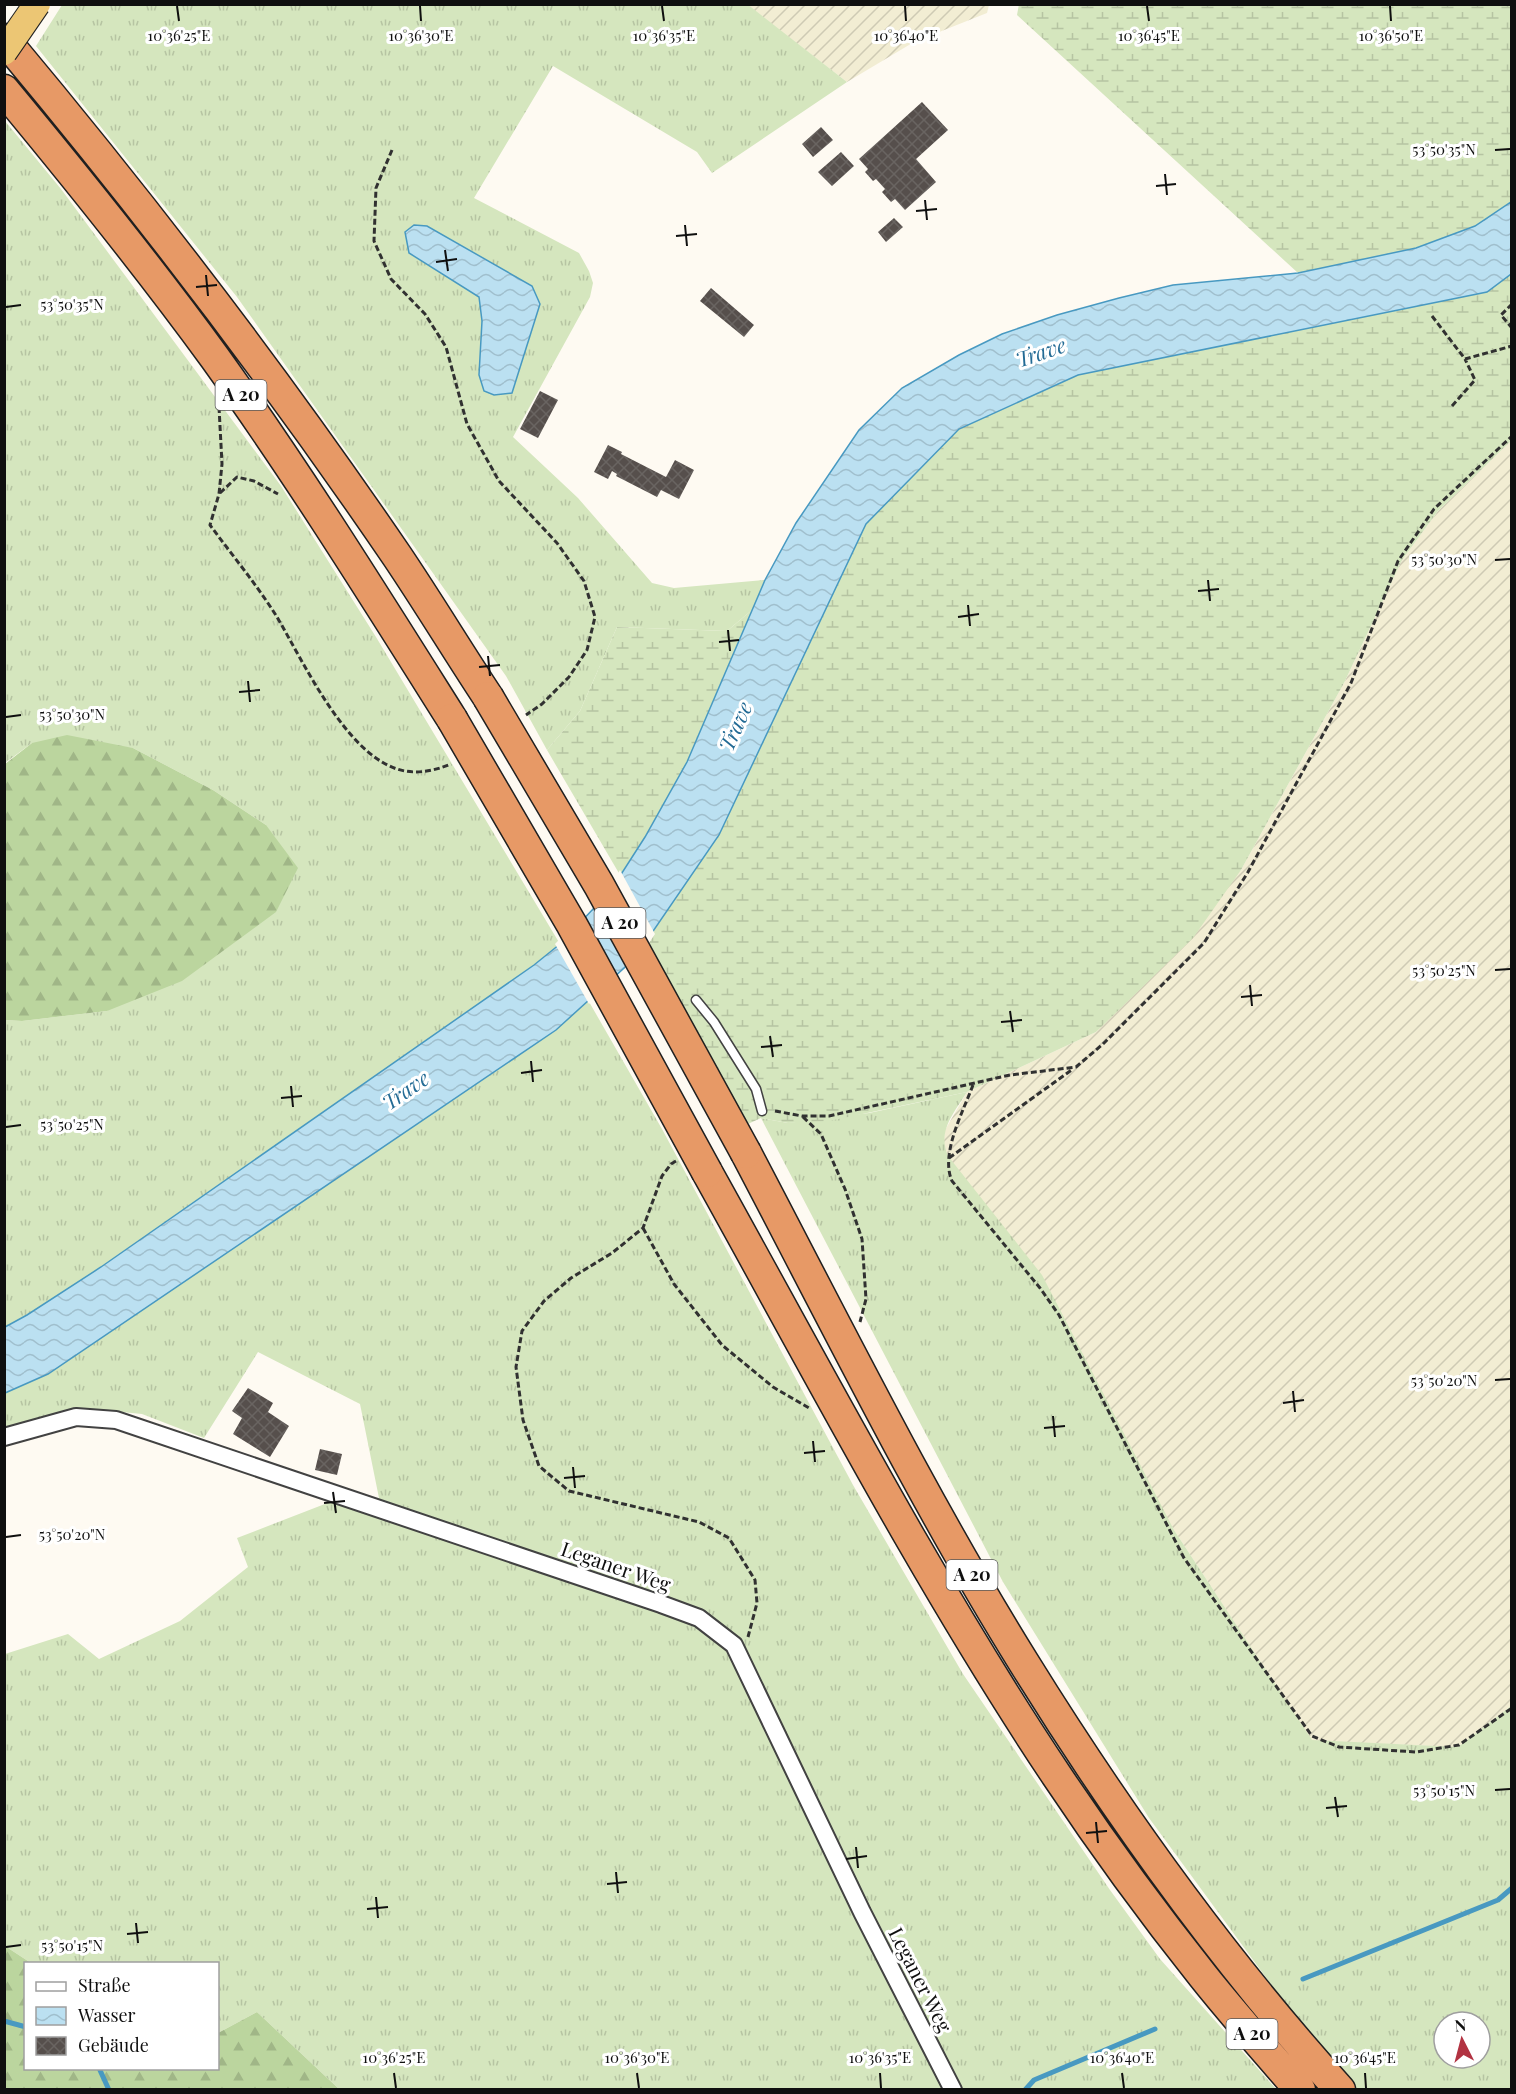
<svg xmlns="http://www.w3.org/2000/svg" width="1516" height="2094" viewBox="0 0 1516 2094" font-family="'Playfair Display',serif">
  <defs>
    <pattern id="farmland-furrows" width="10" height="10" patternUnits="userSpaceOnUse" patternTransform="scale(1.5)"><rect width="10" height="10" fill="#f2edd3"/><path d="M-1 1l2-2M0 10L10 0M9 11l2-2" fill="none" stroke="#cecab4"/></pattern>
    <pattern id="grass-tufts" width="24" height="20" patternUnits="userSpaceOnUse" patternTransform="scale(1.5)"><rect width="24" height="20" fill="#d5e6be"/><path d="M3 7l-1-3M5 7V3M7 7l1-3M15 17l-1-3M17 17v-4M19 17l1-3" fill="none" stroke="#b6c4a2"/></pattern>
    <pattern id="forest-firs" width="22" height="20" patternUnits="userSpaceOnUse" patternTransform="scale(1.5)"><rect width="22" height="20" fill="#bbd59e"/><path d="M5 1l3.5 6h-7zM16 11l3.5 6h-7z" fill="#a0b687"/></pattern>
    <pattern id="wetland-marsh" width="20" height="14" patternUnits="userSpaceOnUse" patternTransform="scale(1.5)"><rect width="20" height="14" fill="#d5e6be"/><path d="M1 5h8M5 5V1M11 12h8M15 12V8" fill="none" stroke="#b6c4a2"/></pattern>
    <pattern id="water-waves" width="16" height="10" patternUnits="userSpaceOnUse" patternTransform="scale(1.5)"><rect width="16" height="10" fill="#bbe0f1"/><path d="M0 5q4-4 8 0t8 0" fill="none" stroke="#a0bfcd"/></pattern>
    <pattern id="building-cross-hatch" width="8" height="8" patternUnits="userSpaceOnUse" patternTransform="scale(1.5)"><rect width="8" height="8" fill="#564f4c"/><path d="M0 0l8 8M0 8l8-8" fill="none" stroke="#696461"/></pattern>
  </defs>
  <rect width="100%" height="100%" fill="#fefaf2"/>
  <path fill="url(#farmland-furrows)" d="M747,5H989L987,13L914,42L847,82Z
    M1511,441V1706L1458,1747L1312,1741L1174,1530L948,1156L943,1144L945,1130L967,1092L1096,1032L1241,870L1344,683L1402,560L1438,511Z"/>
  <path fill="url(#grass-tufts)" fill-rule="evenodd" d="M747,4L847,82L712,173L697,152L553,66L474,198L579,253L589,271L593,283L590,297L513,437L578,498L652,583L674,588L765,580L752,610L727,631L617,627L580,711L547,750L506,676L237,297L36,46L62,5ZM446,275L540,304L494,395L484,390L479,375L482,321L479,296Z
    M5,121L61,189L281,486L376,637L560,944L534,965C420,1045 306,1126 191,1205C132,1246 68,1296 5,1327V1020L22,1021L107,1011L266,825L213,790L133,748L32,743L5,763Z
    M588,1000L662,1129L853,1485L963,1674L1110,1890L1160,1959L1276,2089H339L257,2012L218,2033V1964L31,1963L5,1946V1654L68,1634L99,1659L180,1621L248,1567L237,1538L330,1502L380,1503L360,1404L258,1352L204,1438L142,1414L81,1408L5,1427L4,1393L48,1374L556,1030Z
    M967,1092C954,1113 937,1131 948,1156L1042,1275L1174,1530L1312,1740L1458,1747L1511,1706V2089H1356L1325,2058L1149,1818L1003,1582L761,1118L788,1123L869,1113ZM1444,2022H1480V2058H1444Z"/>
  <path fill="url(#forest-firs)" d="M67,735L133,748L213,790L266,825L298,868L276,912L182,981L107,1011L22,1021L5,1020V764L32,743Z
    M5,1946L31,1963L26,1964V2068H218V2033L257,2012L339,2089H5Z"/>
  <path fill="url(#wetland-marsh)" d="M1019,4L1511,5V202L1475,226L1416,248L1298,273L1017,15Z
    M1511,274V441L1438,511L1402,560L1344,683L1241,870L1193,938L1096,1032L967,1092L829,1121L788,1123L761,1118L728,1133L634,959L719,835L866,523L959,429L1078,375L1487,292Z
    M752,610L687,762L645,837L620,875L547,750L580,711L617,627L727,631Z"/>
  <path fill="url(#water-waves)" stroke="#4899c1" stroke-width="1.5" d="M1511,202V274L1487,292L1078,375L959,429L866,524L719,835L634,959L556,1030L48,1374L5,1393V1327L27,1315L101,1267L534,965L560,944L611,890L645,837L687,762L765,580L796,523L859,430L902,388L959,355L1002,334L1057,315L1119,298L1173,285L1298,273L1416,248L1475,226Z
    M414,225L427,226L532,286L540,304L512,393L494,395L484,391L479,375L482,321L479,297L409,253L405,232Z"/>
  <path fill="#fefaf2" d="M620,870L655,934L637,961L627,970L592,906L609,888Z
    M580,918L616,980L589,1004L555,944Z"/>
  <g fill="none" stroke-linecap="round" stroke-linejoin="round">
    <path stroke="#4899c1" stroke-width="5" d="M1303,1979L1498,1900L1512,1888
      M4,2021L26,2027
      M99,2068L109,2090
      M1025,2090L1034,2080L1155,2029"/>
  </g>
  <path fill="url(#building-cross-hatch)" d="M922,102L948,130L916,159L936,182L905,210L895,199L891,202L882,192L885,189L876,179L873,181L865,172L868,169L859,159Z
    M821,127L833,140L813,157L802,144Z
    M841,152L854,166L832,186L818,172Z
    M894,218L903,227L886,242L878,232Z
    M711,288L754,325L744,337L700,301Z
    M540,391L558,400L538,438L520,429Z
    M608,445L622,452L621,454L666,477L675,460L694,470L679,499L661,490L657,497L616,476L617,474L612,471L608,479L594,472Z
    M248,1388L273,1403L268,1412L289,1426L270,1457L233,1434L242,1418L232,1411Z
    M320,1449L342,1454L337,1475L315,1470Z"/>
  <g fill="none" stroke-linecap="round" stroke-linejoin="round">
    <g stroke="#424242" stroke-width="11">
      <path id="service" d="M696,1000L714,1022L756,1089L762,1111"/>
    </g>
    <g stroke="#424242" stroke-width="20">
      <path id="minor" d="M4,1437L76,1417L116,1420L661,1604L699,1618L734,1645L862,1912L953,2090"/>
    </g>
    <g stroke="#202020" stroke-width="33">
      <path id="motorway" d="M4,39C143,205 275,377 397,556C428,602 457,650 488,697
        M4,90C77,178 148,266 215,358C299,475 375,597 452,719
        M746,1153C836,1324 922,1499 1024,1663C1117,1813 1221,1958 1340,2090
        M707,1172C820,1375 928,1583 1057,1776C1103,1845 1152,1912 1203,1976C1234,2015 1267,2052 1300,2090"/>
    </g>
    <path stroke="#313131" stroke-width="3" stroke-dasharray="6 3" stroke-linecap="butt" d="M392,150L376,188L374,241L391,279L425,314L446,347L467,424L499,481L557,543L584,581L595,617L587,650L569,677L542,704L526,715
      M1512,304L1501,315L1512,328
      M1432,316L1465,359L1512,346
      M1452,406L1475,380L1465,359
      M219,407L222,464L219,494L210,525C232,555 257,585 277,617C304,663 345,752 397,769C415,775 434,771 451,764
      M220,493L237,477L254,481L278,494
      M973,1085C963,1112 940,1154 952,1181L1040,1288L1059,1315L1184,1558L1312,1736L1339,1747L1416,1752L1459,1745L1512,1708
      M775,1111L802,1116H829L1010,1075L1076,1067L1103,1044L1204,943L1248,872L1351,683L1398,561L1434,509L1512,436
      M803,1117L821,1134L845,1189L862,1239L866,1299L860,1322
      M949,1158L1073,1069
      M676,1161L671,1164L662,1176L643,1228L612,1253L571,1278L544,1301L522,1331L516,1367L523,1420L539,1466L569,1491L699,1522L729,1538L755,1580L757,1603L748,1637
      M643,1228L674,1284L722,1345L773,1387L809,1408"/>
    <use href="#service" stroke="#fff" stroke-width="8"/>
    <use href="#minor" stroke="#fff" stroke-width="16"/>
    <use href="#motorway" stroke="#e79966" stroke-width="30"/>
    <g stroke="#202020" stroke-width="28" stroke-linecap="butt">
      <path id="primary-bridge" d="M4,52L37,4"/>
    </g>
    <g stroke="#202020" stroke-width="33" stroke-linecap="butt">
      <path id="motorway-bridge" d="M488,697L599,885L746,1153
        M452,719L572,925L707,1172"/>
    </g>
    <use href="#primary-bridge" stroke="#ecc674" stroke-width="26"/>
    <use href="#motorway-bridge" stroke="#e79966" stroke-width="30"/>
  </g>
  <path fill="none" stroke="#0f0f0f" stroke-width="2" d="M177,6L179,21M420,6L421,21M662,6L664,21M905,6L906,21M1147,6L1149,21M1390,6L1391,21M1495,150L1510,149M1165,174L1167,195M1156,186L1176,184M925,200L927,220M916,211L937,209M685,225L687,246M676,236L697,234M445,250L448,271M436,262L457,259M206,275L208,296M196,287L217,285M6,307L21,305M1495,560L1510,559M1208,580L1210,601M1198,591L1219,589M968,605L970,626M958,617L979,614M728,630L730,651M719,642L739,640M488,656L490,676M479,667L500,665M248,681L250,702M239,692L260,690M6,717L21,715M1495,970L1510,969M1250,985L1252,1006M1241,997L1262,995M1010,1011L1013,1032M1001,1022L1022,1020M770,1036L773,1057M761,1047L782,1045M531,1061L533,1082M521,1073L542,1070M291,1086L293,1107M281,1098L302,1096M6,1127L21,1125M1495,1380L1510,1379M1293,1391L1295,1412M1283,1403L1304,1400M1053,1416L1055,1437M1044,1428L1065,1426M813,1441L815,1462M804,1453L825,1451M573,1467L575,1488M564,1478L585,1476M333,1492L336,1513M324,1503L345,1501M6,1537L21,1535M1495,1790L1510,1789M1335,1797L1338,1817M1326,1808L1347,1806M1096,1822L1098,1843M1086,1833L1107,1831M856,1847L858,1868M846,1859L867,1856M616,1872L618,1893M607,1884L627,1882M376,1897L378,1918M367,1909L388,1907M136,1923L138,1943M127,1934L148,1932M6,1947L21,1945M394,2073L396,2088M637,2073L639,2088M880,2073L881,2088M1122,2073L1124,2088M1365,2073L1366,2088"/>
  <g text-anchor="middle" stroke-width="6" stroke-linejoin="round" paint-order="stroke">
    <g fill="#fff" stroke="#575757" stroke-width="1.5">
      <rect x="215.5" y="380" width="51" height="30" rx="4.5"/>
      <rect x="594.5" y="908" width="51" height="30" rx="4.5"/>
      <rect x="946.5" y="1560" width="51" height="30" rx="4.5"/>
      <rect x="1226.5" y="2019" width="51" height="30" rx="4.5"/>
    </g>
    <g font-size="18" font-weight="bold" fill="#0f0f0f">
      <text x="241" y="401">A 20</text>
      <text x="620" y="929">A 20</text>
      <text x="972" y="1581">A 20</text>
      <text x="1252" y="2040">A 20</text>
    </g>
    <g font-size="20" fill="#0f0f0f" stroke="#fff">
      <text transform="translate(616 1567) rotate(19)" y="7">Leganer Weg</text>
      <text transform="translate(920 1980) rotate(63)" y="7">Leganer Weg</text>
    </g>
    <g font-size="21" font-style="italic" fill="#236b95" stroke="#fff">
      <text transform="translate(1041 353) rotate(-19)" y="7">Trave</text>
      <text transform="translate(736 727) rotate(-66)" y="7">Trave</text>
      <text transform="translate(406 1091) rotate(-35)" y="7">Trave</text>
    </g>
  </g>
  <g font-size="15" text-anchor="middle" fill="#0f0f0f" stroke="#fff" stroke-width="6" stroke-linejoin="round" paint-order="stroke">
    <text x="179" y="41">10°36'25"E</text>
    <text x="421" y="41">10°36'30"E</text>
    <text x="664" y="41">10°36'35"E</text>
    <text x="906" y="41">10°36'40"E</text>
    <text x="1149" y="41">10°36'45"E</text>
    <text x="1391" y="41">10°36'50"E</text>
    <text x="1444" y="155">53°50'35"N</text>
    <text x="72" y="310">53°50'35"N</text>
    <text x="1444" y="565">53°50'30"N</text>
    <text x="72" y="720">53°50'30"N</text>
    <text x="1444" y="976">53°50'25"N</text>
    <text x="72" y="1130">53°50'25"N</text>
    <text x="1444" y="1386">53°50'20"N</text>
    <text x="72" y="1540">53°50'20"N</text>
    <text x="1444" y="1796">53°50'15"N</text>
    <text x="72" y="1951">53°50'15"N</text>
    <text x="394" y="2063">10°36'25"E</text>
    <text x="637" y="2063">10°36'30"E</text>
    <text x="880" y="2063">10°36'35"E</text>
    <text x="1122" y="2063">10°36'40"E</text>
    <text x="1365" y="2063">10°36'45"E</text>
  </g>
  <rect width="1516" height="2094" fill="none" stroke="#0f0f0f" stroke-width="12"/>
  <rect x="24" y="1962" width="195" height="108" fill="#ffffff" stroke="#9f9f9f" stroke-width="1.5"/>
  <rect x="36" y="1982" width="30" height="9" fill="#ffffff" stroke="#9f9f9f" stroke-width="1.5"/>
  <text x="78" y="1992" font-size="18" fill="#0f0f0f">Straße</text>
  <rect x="36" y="2007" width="30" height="18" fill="url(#water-waves)" stroke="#9f9f9f" stroke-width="1.5"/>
  <text x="78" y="2022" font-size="18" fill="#0f0f0f">Wasser</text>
  <rect x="36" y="2037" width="30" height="18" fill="url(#building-cross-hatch)" stroke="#9f9f9f" stroke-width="1.5"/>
  <text x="78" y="2052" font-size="18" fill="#0f0f0f">Gebäude</text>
  <g transform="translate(1462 2040) rotate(354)"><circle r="28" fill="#ffffff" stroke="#9f9f9f" stroke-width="1.5"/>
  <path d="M0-4.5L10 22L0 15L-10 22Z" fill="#b23342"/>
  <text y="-9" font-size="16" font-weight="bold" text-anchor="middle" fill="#0f0f0f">N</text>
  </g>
</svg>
